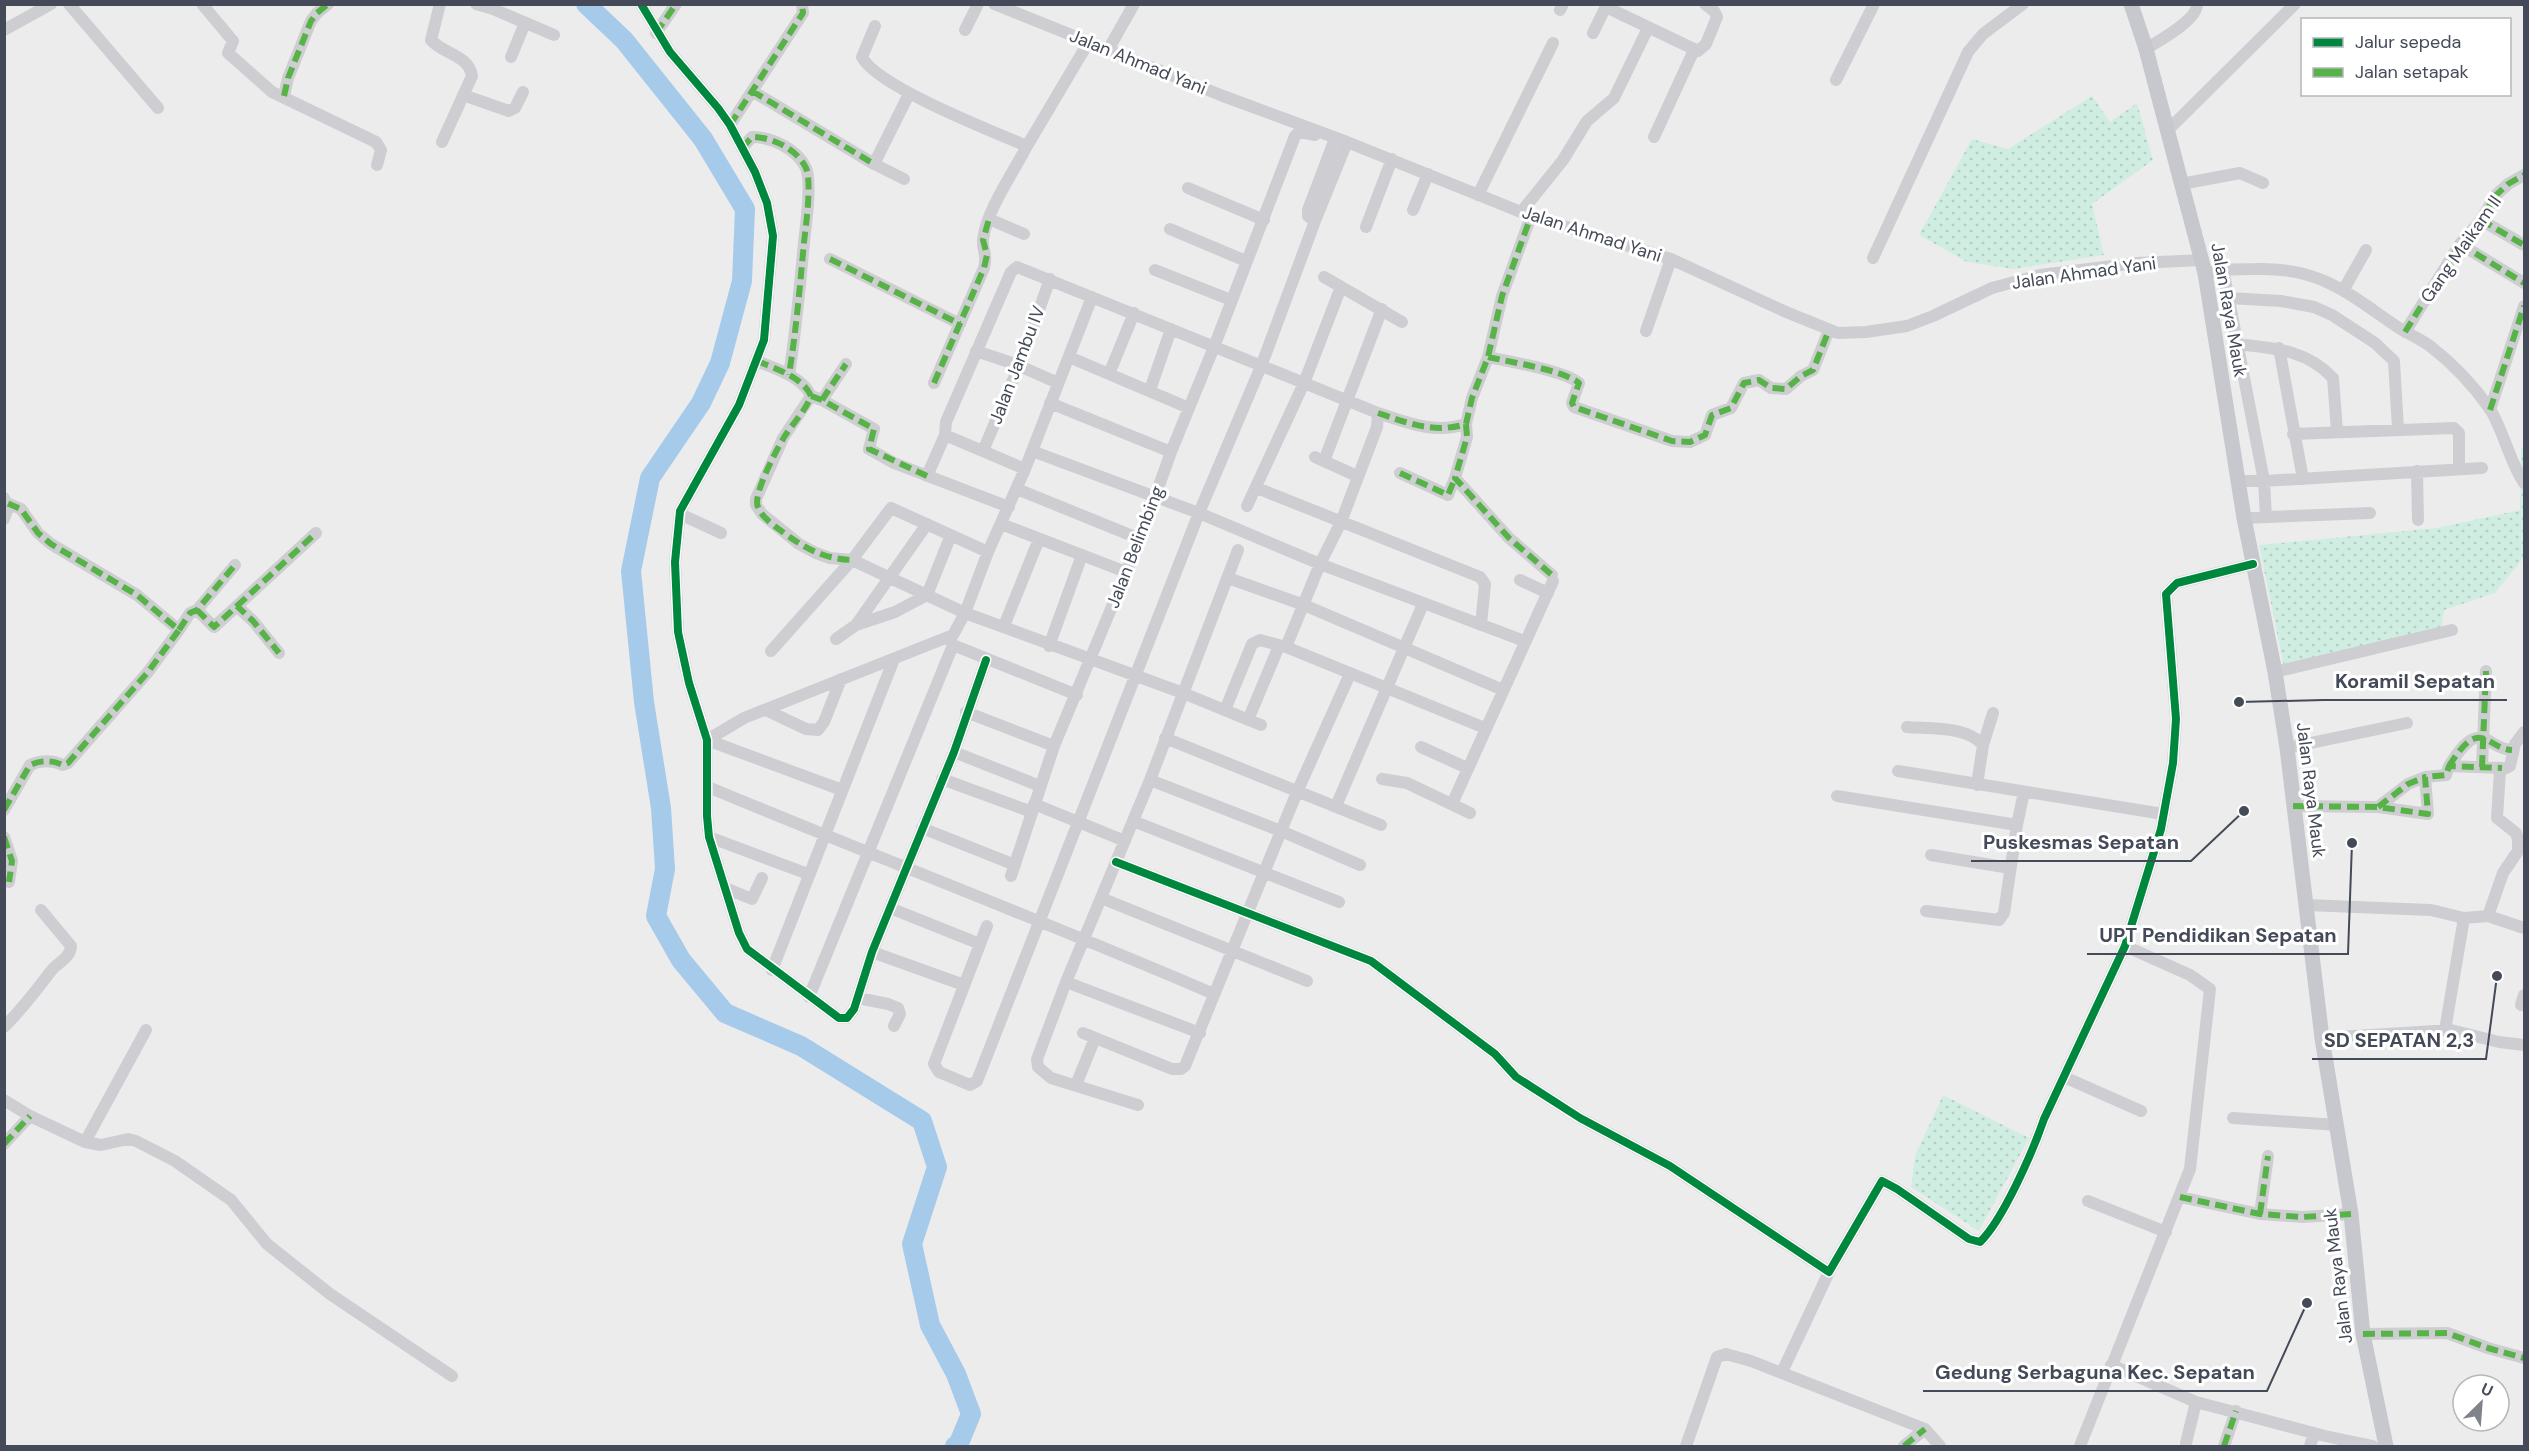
<svg xmlns="http://www.w3.org/2000/svg" width="2529" height="1451" viewBox="0 0 2529 1451" font-family="'DM Sans',sans-serif">
  <defs>
    <pattern id="grass-dots" width="8" height="8" patternUnits="userSpaceOnUse" patternTransform="scale(1.5)"><rect width="8" height="8" fill="#d0ede2"/><path d="M2 2h.1M6 6h.1" fill="none" stroke="#b4cdc4" stroke-width="1.8" stroke-linecap="round"/></pattern>
  </defs>
  <rect width="100%" height="100%" fill="#edecec"/>
  <path fill="url(#grass-dots)" d="M2092,96L2110,122L2137,103L2153,160L2092,204L2104,255L2013,269L1967,262L1919,235L1972,139L2008,149Z
    M2524,448V557L2495,593L2444,610L2440,638L2285,672L2259,545L2437,528L2520,510L2521,449Z
    M1943,1095L2029,1138L1979,1231L1911,1187L1915,1156Z"/>
  <g fill="none" stroke-linecap="round" stroke-linejoin="round">
    <path stroke="#a6cbea" stroke-width="20" d="M586,4L624,40L703,139L745,209L742,281L720,363L701,403L650,478L631,571L644,702L661,808L665,869L656,916L681,960L725,1013L801,1046L922,1121L937,1167L912,1244L930,1325L956,1374L971,1414L959,1443L955,1446"/>
    <path stroke="#ceced2" stroke-width="12" d="M69,4L158,108
      M202,4L233,41L228,53L272,92L376,142L381,150L377,165
      M440,4L431,40C443,54 469,55 472,76L442,142
      M476,4L493,9L554,35
      M641,4L670,52L718,108L730,125L755,172L767,203L773,236L764,340L739,405L680,511L675,562L678,632L689,683L707,740V816L709,837L739,933L747,949L839,1018H847L854,1009L872,952L954,752L986,660
      M994,4L1223,96L1347,142L1531,216L1671,259L1786,312L1838,333L1866,332L1907,326L1933,316L1992,288L2040,275L2137,263L2202,260
      M1606,7L1698,51L1706,44L1717,17L1714,11L1705,4
      M1560,10L1563,4
      M875,26L862,57C876,86 994,132 1027,146L1088,43
      M4,30L51,4
      M965,30L978,4
      M656,33L676,4
      M1593,33L1607,4
      M2146,49C2158,41 2198,20 2197,4
      M1108,50L1134,4
      M511,57L525,23
      M1836,80L1874,4
      M752,91L874,164
      M463,95L509,111L515,108L523,92
      M284,96L288,78L311,21L317,13L328,4
      M730,125L803,13L802,4
      M2168,130L2295,4
      M1654,137L1694,50
      M742,148L752,137C772,137 797,149 806,168C812,182 806,225 804,242C800,286 796,331 789,375
      M904,179L874,164L909,94
      M2181,184L2240,173L2263,183
      M1188,188L1264,220
      M1478,195L1553,43
      M1413,210L1428,174
      M1522,211L1563,160L1587,121L1614,98L1648,28
      M989,219L1024,234
      M2481,220L2524,245
      M1315,221L1308,216V210L1333,144
      M1366,227L1392,159
      M1170,229L1246,261
      M2460,244L2524,283
      M1873,258L1968,52L1983,34L2023,4
      M830,259L960,324
      M2223,269L2264,481L2266,517
      M1155,270L1231,300
      M2205,273C2222,269 2238,269 2255,269C2321,267 2347,293 2399,328C2409,334 2420,339 2430,346C2452,363 2474,386 2490,409C2504,432 2509,460 2524,483
      M1324,277L1402,322
      M2344,289L2366,250
      M2228,298L2281,301L2314,307L2332,315L2375,343L2394,361L2398,429
      M1646,331L1671,259
      M2405,332L2460,244L2481,220L2495,196L2508,184L2524,175
      M2236,344C2272,348 2306,349 2333,378L2337,431
      M2279,348L2303,479
      M976,351L1015,364L1058,383
      M1069,357L1189,408
      M1488,357C1510,362 1563,370 1579,383L1572,403L1574,407L1672,441L1690,442L1705,435L1712,415L1731,408L1744,383L1759,380L1771,388L1786,389L1801,376L1813,370L1829,330
      M757,361C774,368 803,377 811,396L783,438L756,499V505L762,514L799,544L816,553L830,558L852,560L965,613L1183,693L1261,725
      M1109,374L1134,313
      M934,383L984,268C988,253 982,252 983,240C986,211 1013,173 1027,146
      M1150,390L1171,329
      M811,396L822,400L874,429L869,449L894,463L1009,507
      M822,400L846,364
      M1050,403L1171,452
      M2490,410L2524,306
      M1378,413C1408,423 1434,434 1466,424L1472,398L1488,357L1502,296L1531,216
      M1466,424L1467,437L1455,478L1509,538L1552,575
      M2293,434L2454,428L2459,433V468
      M945,435L1025,469
      M983,451L1019,366L1050,279
      M1032,451L1199,513L1320,564L1524,641
      M1315,457L1357,476
      M1324,461L1382,309
      M2417,471L2418,520
      M1400,473L1448,495L1455,478
      M927,476L945,435L946,422L1011,272L1017,267L1378,413L1377,427L1341,522L1320,564L1286,647
      M2238,481H2264L2482,468
      M1257,488L1480,577L1485,584L1481,625
      M1017,489L1140,539
      M4,498L8,508L4,519
      M1247,506L1304,383L1341,287
      M680,514L721,533
      M2244,518L2370,513
      M1001,524L1126,572
      M1228,578L1304,605L1503,690
      M1520,580L1548,593
      M237,606L316,533
      M197,610L214,627L237,606L253,621L279,653
      M856,625L895,612L927,595L951,535
      M1004,626L1039,539
      M179,630L190,613L197,610L235,565
      M836,639L856,625L927,524
      M953,645L1077,695
      M1049,646L1082,555
      M771,651L852,560L891,508L988,552
      M2275,672L2452,630
      M1225,710L1252,644L1260,640L1286,647L1485,728
      M768,711L806,729L818,730L824,722L841,679
      M966,712L1054,746
      M1248,720L1279,646
      M1907,727C1932,729 1966,726 1983,745
      M1165,738L1381,825
      M707,740L744,718L953,635L965,613L988,552L1025,469L1092,297
      M707,740L842,790
      M1421,747L1467,768
      M2287,748L2407,723
      M954,752L1040,786
      M2449,766C2455,757 2468,735 2481,738C2492,740 2497,749 2512,750
      M2482,767L2486,671
      M1898,771L2163,814
      M942,779L1032,812
      M1382,779L1407,783L1470,813
      M1150,780L1281,831L1360,865
      M1977,785L1983,745L1993,713
      M708,787C876,857 1047,922 1214,994
      M1837,796L2017,825
      M1034,804L1125,841
      M1452,804L1553,581
      M1336,806L1423,604
      M2293,806L2378,807L2428,814L2425,777L2446,775L2449,766L2502,768
      M2378,807L2408,784L2425,777
      M4,810L30,765C41,760 52,760 63,765L68,763L148,672L179,630L137,595L51,544L38,533L21,509L7,503
      M1133,821L1339,902
      M922,828L1015,865
      M4,837L12,861L9,882
      M709,837L808,874
      M1931,855L2010,868
      M1116,862L1371,961L1495,1054L1516,1077L1580,1118L1670,1166L1829,1272L1882,1181L1897,1189L1969,1239L1980,1242C2003,1220 2033,1151 2044,1119L2125,946L2161,829L2173,763L2176,719L2166,594L2177,583L2253,564
      M1011,876L1054,746L1140,539L1171,452L1214,347L1295,136L1300,132L1315,135
      M725,888L752,899L762,878
      M1101,898L1307,981
      M2306,905L2431,910L2464,918L2488,916L2524,928
      M890,908L980,944
      M1926,911L1999,920L2004,913L2017,825L2024,792
      M2488,916L2503,873L2518,851V839L2516,833L2497,818L2500,771L2510,766L2515,744L2524,732
      M987,926L934,1064L939,1072L970,1085L977,1081L1199,513L1262,364L1315,221L1347,142
      M872,952L964,985
      M772,970L894,659
      M1066,982L1200,1033
      M809,997L953,645L949,638
      M858,998L888,1004L898,1008L900,1014L894,1026
      M2521,1005L2524,995
      M4,1027C22,1009 36,991 51,971C58,962 70,959 71,946L41,910
      M2445,1030L2464,918
      M1083,1033L1172,1069H1181L1185,1066L1297,792L1350,674
      M2322,1038L2451,1030L2499,1042L2524,1045
      M2064,1077L2141,1111
      M1076,1085L1095,1038
      M4,1100L30,1116L85,1142L101,1145L128,1139L136,1141L175,1161L231,1200L267,1244L330,1294L452,1376
      M1138,1105L1051,1078L1038,1067L1037,1059L1066,982L1150,780L1238,550
      M2233,1118L2337,1125
      M85,1142L146,1030
      M4,1144L30,1116
      M2180,1197L2260,1214L2302,1217L2351,1214
      M2088,1201L2166,1232
      M2260,1214L2268,1156
      M2363,1334L2447,1333L2488,1348L2524,1358
      M2111,1365L2196,1402L2325,1436L2373,1446
      M1782,1372L1829,1272
      M2186,1443L2196,1402
      M1686,1446L1717,1357L1726,1354L1751,1361L1925,1429L1940,1446
      M1904,1446L1925,1429
      M2080,1446L2190,1169L2210,989L2190,975L2125,946
      M2224,1446L2236,1411
      M2310,1446L2314,1433"/>
    <path stroke="#c7c8cd" stroke-width="15" d="M2131,4L2146,49L2205,273L2244,518L2275,672L2287,748L2322,1038L2351,1214L2363,1334L2386,1446"/>
    <path stroke="#57b348" stroke-width="6" stroke-dasharray="12 6" stroke-linecap="butt" d="M656,33L676,4
      M752,91L874,164
      M284,96L288,78L311,21L317,13L328,4
      M730,125L803,13L802,4
      M742,148L752,137C772,137 797,149 806,168C812,182 806,225 804,242C800,286 796,331 789,375
      M2481,220L2524,245
      M2460,244L2524,283
      M830,259L960,324
      M2405,332L2460,244L2481,220L2495,196L2508,184L2524,175
      M1488,357C1510,362 1563,370 1579,383L1572,403L1574,407L1672,441L1690,442L1705,435L1712,415L1731,408L1744,383L1759,380L1771,388L1786,389L1801,376L1813,370L1829,330
      M757,361C774,368 803,377 811,396C805,412 791,425 783,439C776,451 752,496 758,507C762,518 775,526 784,533C806,549 825,559 852,560
      M934,383L984,268L987,255L983,240L989,219
      M811,396L822,400L874,429L869,449L927,476
      M822,400L846,364
      M2490,410L2524,306
      M1378,413C1408,423 1434,434 1466,424L1472,398L1488,357L1502,296L1531,216
      M1466,424L1467,437L1455,478L1509,538L1552,575
      M1400,473L1448,495L1455,478
      M237,606L316,533
      M197,610L214,627L237,606L253,621L279,653
      M179,630L190,613L197,610L235,565
      M2449,766C2455,757 2468,735 2481,738C2492,740 2497,749 2512,750
      M2482,767L2486,671
      M2293,806L2378,807L2428,814L2425,777L2446,775L2449,766L2502,768
      M2378,807L2408,784L2425,777
      M4,810L30,765C41,760 52,760 63,765L68,763L148,672L179,630L137,595L51,544L38,533L21,509L7,503
      M4,837L12,861L9,882
      M4,1144L30,1116
      M2180,1197L2260,1214L2302,1217L2351,1214
      M2260,1214L2268,1156
      M2363,1334L2447,1333L2488,1348L2524,1358
      M1904,1446L1925,1429
      M2224,1446L2236,1411"/>
    <g stroke="#fff" stroke-width="11">
      <path id="cycleway" d="M641,4L670,52L718,108L730,125L755,172L767,203L773,236L764,340L739,405L680,511L675,562L678,632L689,683L707,740V816L709,837L739,933L747,949L839,1018H847L854,1009L872,952L954,752L986,660
        M1116,862L1371,961L1495,1054L1516,1077L1580,1118L1670,1166L1829,1272L1882,1181L1897,1189L1969,1239L1980,1242C2003,1220 2033,1151 2044,1119L2125,946L2161,829L2173,763L2176,719L2166,594L2177,583L2253,564"/>
    </g>
    <use href="#cycleway" stroke="#00873e" stroke-width="8"/>
  </g>
  <g text-anchor="middle" stroke-width="6" stroke-linejoin="round" paint-order="stroke">
    <g font-size="18" fill="#444a58" stroke="#fff">
      <text transform="translate(1138 62) rotate(22)" y="6">Jalan Ahmad Yani</text>
      <text transform="translate(1592 234) rotate(18)" y="6">Jalan Ahmad Yani</text>
      <text transform="translate(2461 249) rotate(-55)" y="6">Gang Maikam II</text>
      <text transform="translate(2084 273) rotate(-8)" y="6">Jalan Ahmad Yani</text>
      <text transform="translate(2229 310) rotate(80)" y="6">Jalan Raya Mauk</text>
      <text transform="translate(1017 365) rotate(-69)" y="6">Jalan Jambu IV</text>
      <text transform="translate(1135 547) rotate(-69)" y="6">Jalan Belimbing</text>
      <text transform="translate(2311 790) rotate(83)" y="6">Jalan Raya Mauk</text>
      <text transform="translate(2338 1276) rotate(-97)" y="6">Jalan Raya Mauk</text>
    </g>
  </g>
  <path fill="none" stroke="#444a58" stroke-width="2" d="M2239 702L2323 700H2507M2244 811L2191 861H1971M2352 843L2348 954H2087M2497 976L2486 1059H2312M2307 1303L2267 1391H1923"/>
  <g fill="#444a58" stroke="#fff" stroke-width="2">
    <circle cx="2239" cy="702" r="6"/>
    <circle cx="2244" cy="811" r="6"/>
    <circle cx="2352" cy="843" r="6"/>
    <circle cx="2497" cy="976" r="6"/>
    <circle cx="2307" cy="1303" r="6"/>
  </g>
  <g font-size="20" text-anchor="middle" font-weight="bold" fill="#444a58" stroke="#fff" stroke-width="6" stroke-linejoin="round" paint-order="stroke">
    <text x="2415" y="688">Koramil Sepatan</text>
    <text x="2081" y="849">Puskesmas Sepatan</text>
    <text x="2218" y="942">UPT Pendidikan Sepatan</text>
    <text x="2399" y="1047">SD SEPATAN 2,3</text>
    <text x="2095" y="1379">Gedung Serbaguna Kec. Sepatan</text>
  </g>
  <rect width="2529" height="1451" fill="none" stroke="#444a58" stroke-width="12"/>
  <rect x="2301" y="18" width="210" height="78" fill="#ffffff" stroke="#b4b7bc" stroke-width="1.5"/>
  <rect x="2313" y="38" width="30" height="9" fill="#00873e" stroke="#b4b7bc" stroke-width="1.5"/>
  <text x="2355" y="48" font-size="18" fill="#444a58">Jalur sepeda</text>
  <rect x="2313" y="68" width="30" height="9" fill="#57b348" stroke="#b4b7bc" stroke-width="1.5"/>
  <text x="2355" y="78" font-size="18" fill="#444a58">Jalan setapak</text>
  <g transform="translate(2481 1403) rotate(25)"><circle r="28" fill="#ffffff" stroke="#b4b7bc" stroke-width="1.5"/>
  <path d="M0-4.5L10 22L0 15L-10 22Z" fill="#7f838c"/>
  <text y="-9" font-size="16" font-weight="bold" text-anchor="middle" fill="#444a58">U</text>
  </g>
</svg>
